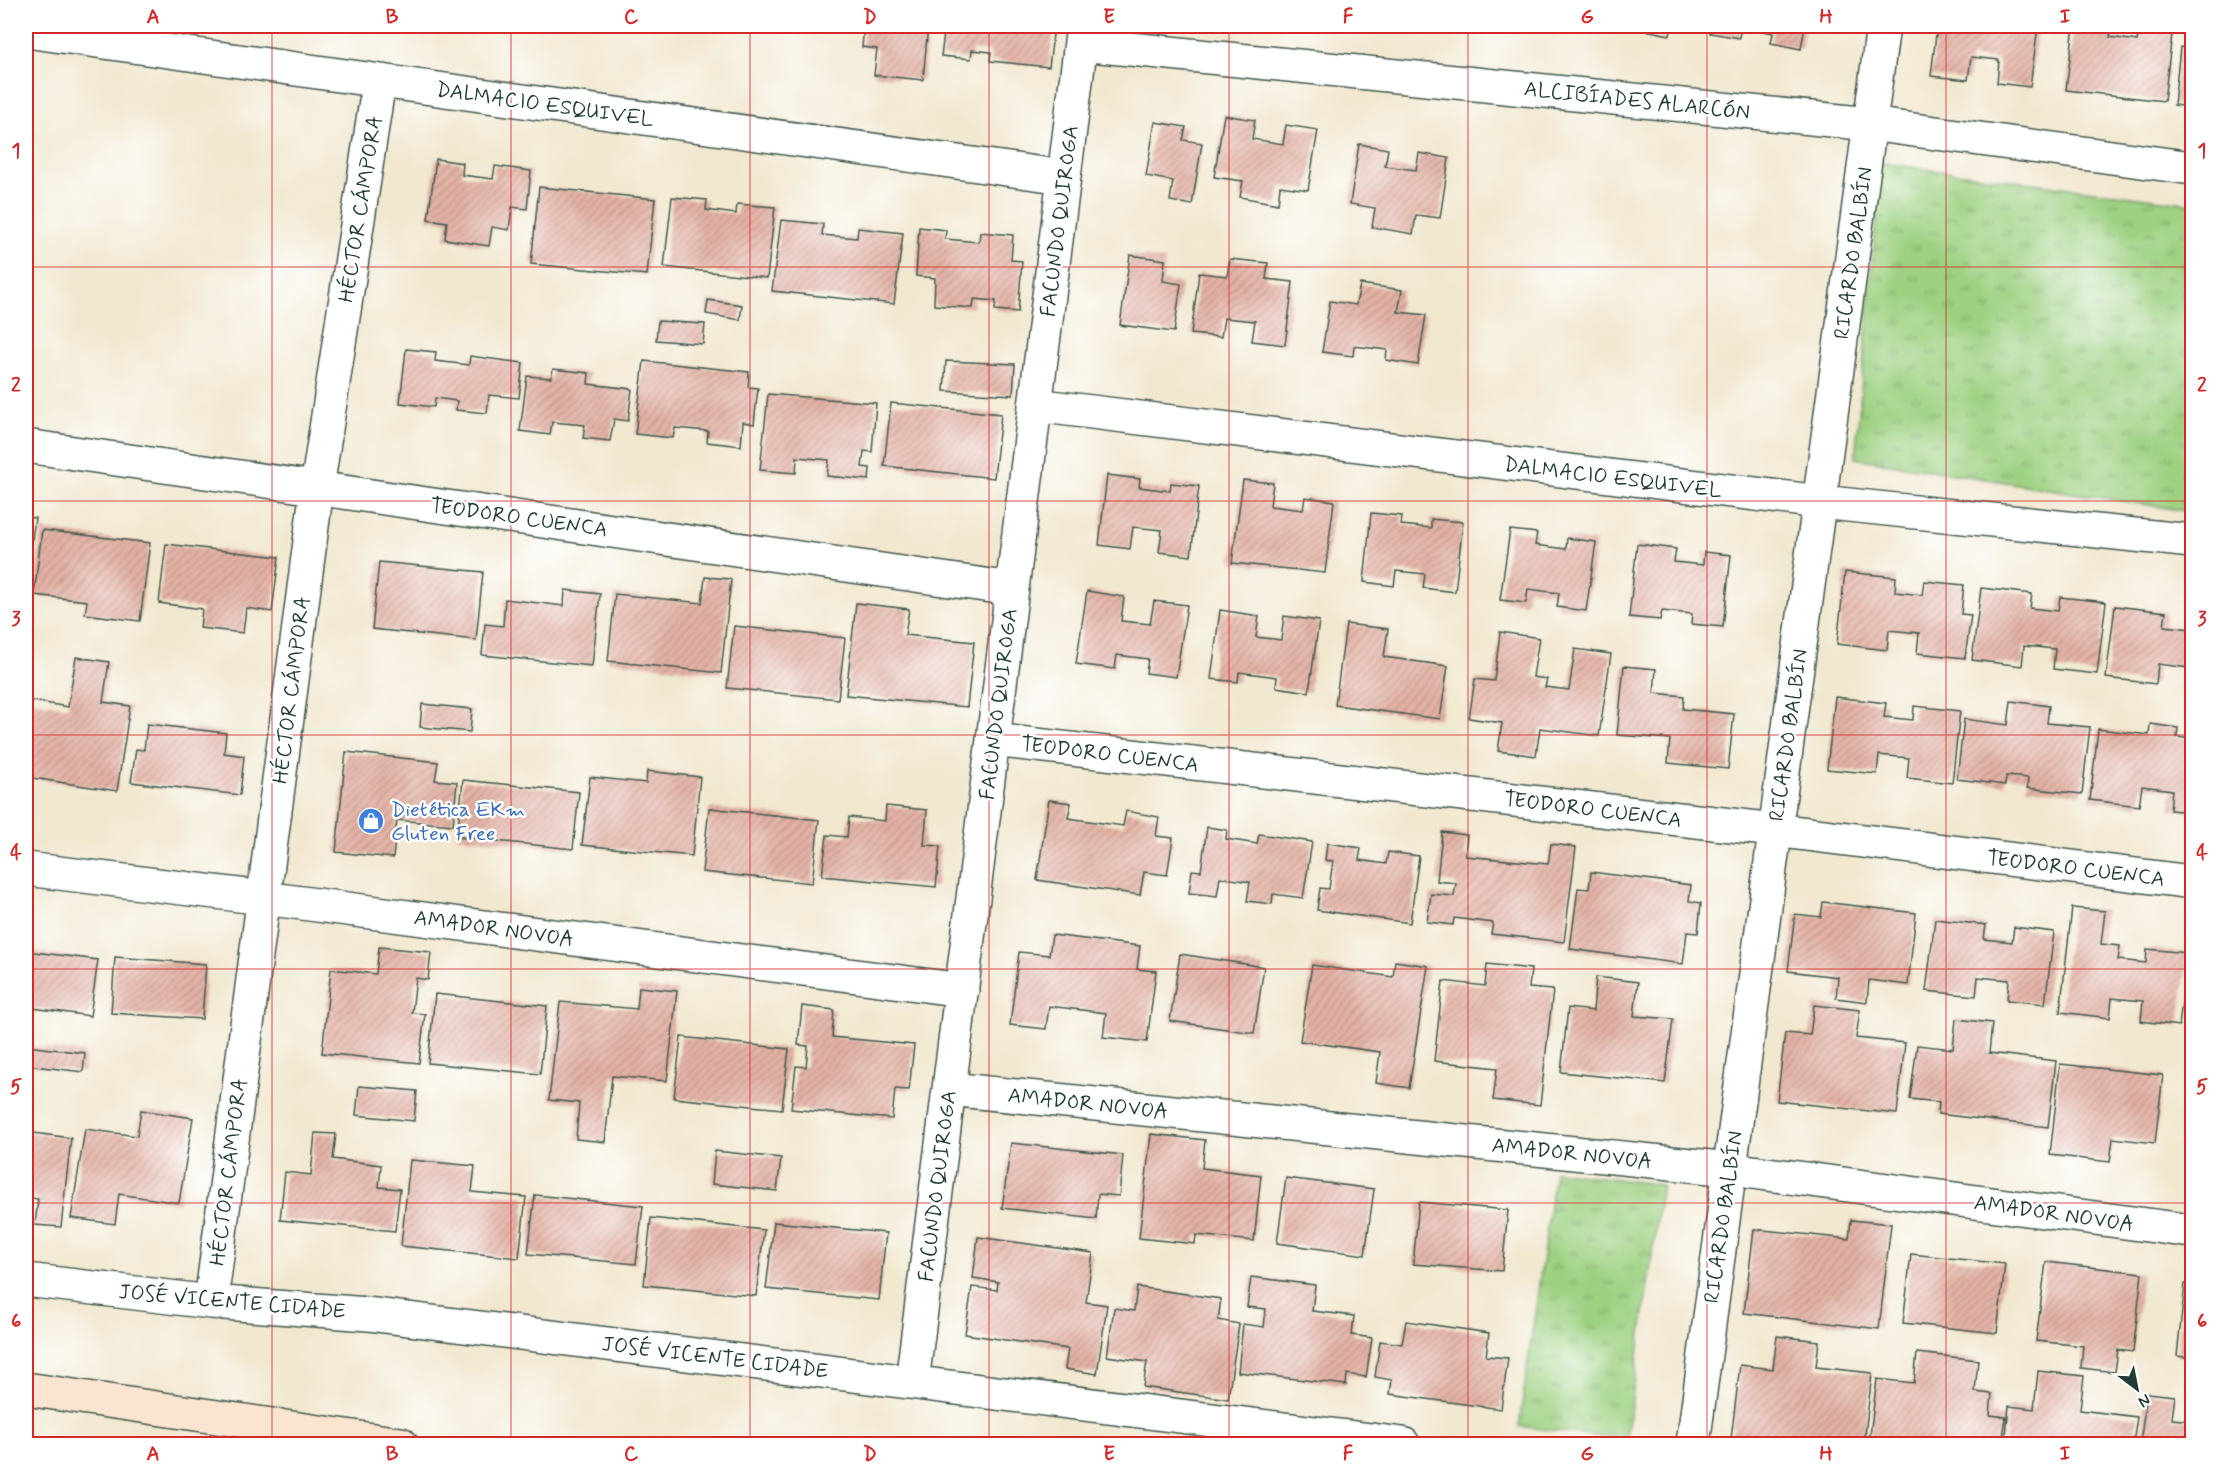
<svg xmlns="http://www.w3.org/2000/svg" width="2218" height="1470" viewBox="0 0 2218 1470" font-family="Mynerve,sans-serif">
  <defs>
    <pattern id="park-tufts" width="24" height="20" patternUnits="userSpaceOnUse" patternTransform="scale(1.5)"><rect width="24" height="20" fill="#9ed182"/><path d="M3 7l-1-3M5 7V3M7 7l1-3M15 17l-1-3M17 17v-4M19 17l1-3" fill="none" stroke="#80ab6b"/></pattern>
    <pattern id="building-hatch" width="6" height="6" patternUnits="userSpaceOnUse" patternTransform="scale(1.5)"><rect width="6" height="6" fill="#e5b3a6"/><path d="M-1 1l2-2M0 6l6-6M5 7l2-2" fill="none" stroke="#b99388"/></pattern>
  </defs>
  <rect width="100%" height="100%" fill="#fff"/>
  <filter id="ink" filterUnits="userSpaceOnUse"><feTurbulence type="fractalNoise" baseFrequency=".0167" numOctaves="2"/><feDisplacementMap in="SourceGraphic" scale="12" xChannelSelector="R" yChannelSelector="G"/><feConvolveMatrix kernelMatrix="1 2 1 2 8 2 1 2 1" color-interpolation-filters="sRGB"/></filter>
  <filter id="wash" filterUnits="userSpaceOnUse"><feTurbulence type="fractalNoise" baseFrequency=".008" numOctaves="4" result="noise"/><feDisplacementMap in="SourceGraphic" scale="24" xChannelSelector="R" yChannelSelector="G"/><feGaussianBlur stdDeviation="1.35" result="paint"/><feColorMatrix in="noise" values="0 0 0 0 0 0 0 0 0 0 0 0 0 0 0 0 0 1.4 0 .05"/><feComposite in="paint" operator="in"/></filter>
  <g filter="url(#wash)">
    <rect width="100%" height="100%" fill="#f2e8d0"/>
    <path fill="url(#park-tufts)" stroke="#5e875b" stroke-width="1.5" d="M1881,163L2192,204V512L1855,458Z
      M1555,1171L1662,1185L1626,1440L1519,1426Z"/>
    <g id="blocks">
      <path fill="url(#building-hatch)" d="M864,26H928L923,80L874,75L877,49L862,47Z
        M945,26H1054L1049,67L990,61L991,52L972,50L971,59L941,56Z
        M1641,26H1672L1670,35L1640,29Z
        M1711,26H1741L1739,38L1710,33Z
        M1741,26H1805L1801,49L1771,43L1773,33Z
        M1937,26H2038L2030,87L1997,83L1999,60L1971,57L1968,80L1931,76Z
        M2074,26H2112L2110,37L2137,41L2139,26H2173L2164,101L2066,90Z
        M2180,47L2192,49V107L2174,105Z
        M1224,115L1255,120L1252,139L1283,144L1286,125L1318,130L1308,190L1280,186L1278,204L1240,197L1243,181L1214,177Z
        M1155,122L1186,127L1183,140L1202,143L1192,205L1170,201L1173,181L1146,176Z
        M1359,144L1388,149L1385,166L1416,170L1419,153L1449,158L1440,218L1416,215L1413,234L1372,227L1375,208L1350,204Z
        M436,159L463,163L462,175L493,179L495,166L531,171L527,209L512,207L509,230L492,227L489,246L445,239L447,222L428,219Z
        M539,187L655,199L647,275L531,264Z
        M672,197L707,200L706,210L736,214L737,204L775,207L767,278L664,267Z
        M781,220L823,224L822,235L857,238L858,228L903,233L894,304L772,291Z
        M919,227L946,230L945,239L979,242L980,232L1013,235L1011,260L1022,261L1018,312L995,310L996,301L974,299L973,308L934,305L935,278L916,276Z
        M1130,255L1165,260L1163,281L1181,284L1174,332L1120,325Z
        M1230,259L1268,263L1266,279L1293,282L1285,345L1252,341L1255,321L1224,318L1221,337L1191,334L1199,273L1227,276Z
        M1360,284L1402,290L1398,312L1426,315L1418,365L1386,360L1387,350L1354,346L1353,356L1322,352L1330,301L1356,305Z
        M708,300L742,305L740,320L706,314Z
        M658,321L705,324L703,344L656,340Z
        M406,349L436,352L435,361L469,365L470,356L523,363L519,398L489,395L487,413L456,410L457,401L435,398L434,407L400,403Z
        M644,361L749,372L748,387L758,388L754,424L743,422L741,446L707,442L708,431L675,428L673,438L635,434Z
        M946,361L1015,364L1013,395L944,391Z
        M553,369L589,373L588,384L632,389L628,421L614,419L610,441L583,438L585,425L552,422L550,435L520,431L527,376L551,378Z
        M768,394L876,403L872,452L864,451L862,467L870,468L869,480L827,476L829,460L797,457L796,473L760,470Z
        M891,403L1001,414L994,478L884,466Z
        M1107,475L1140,479L1139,487L1170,491L1171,483L1199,486L1191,556L1159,552L1162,530L1133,527L1130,549L1099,545Z
        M1243,480L1273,483L1270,506L1303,510L1305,497L1334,501L1325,573L1232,563Z
        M1371,513L1402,516L1401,525L1431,528V519L1463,522L1455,592L1423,588L1425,574L1396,571L1394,586L1364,582Z
        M26,517L35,518L27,577H26Z
        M42,530L150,543L140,621L85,614L87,601L34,595Z
        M1510,530L1537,533L1535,545L1566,549L1567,538L1596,542L1586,611L1557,607L1559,593L1528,589L1526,603L1500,600Z
        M166,544L279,557L272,612L246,608L243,633L200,628L202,609L159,603Z
        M1637,544L1676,549L1674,562L1703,565L1704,552L1731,555L1723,627L1691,624L1692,614L1662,611L1660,620L1629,617Z
        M379,562L483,572L476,640L372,629Z
        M1845,572L1896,577L1895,592L1922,595L1924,581L1964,585L1961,614L1971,615L1965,658L1917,653L1919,633L1889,630L1887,650L1837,644Z
        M705,577L731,579L721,673L608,661L615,594L702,603Z
        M1981,588L2032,594L2030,608L2058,611L2060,597L2106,602L2097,674L2053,669L2055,649L2024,646L2022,666L1972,660Z
        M565,590L600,594L592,666L482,655L485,624L503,626L505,599L564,606Z
        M1087,591L1124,597L1121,621L1150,624L1154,601L1187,605L1176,677L1146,673L1148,659L1117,655L1115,669L1076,664Z
        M856,603L909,609L905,635L974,642L967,707L846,695Z
        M2115,606L2166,612L2164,626L2192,629V688L2186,687L2189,668L2158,664L2156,684L2106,678Z
        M1220,610L1259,616L1256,637L1281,640L1284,616L1319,621L1309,692L1276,687L1277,677L1239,672L1238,682L1211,679Z
        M1346,624L1388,629L1384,657L1448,666L1440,719L1335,705Z
        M734,626L845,638L838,699L727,688Z
        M1500,632L1539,638L1533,677L1547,679L1545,687L1569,690L1575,649L1611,654L1599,736L1540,728L1536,756L1498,751L1502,723L1469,718L1475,679L1494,681Z
        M76,657L109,662L103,702L130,706L117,791L26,777V700L68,707Z
        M1624,666L1656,669L1654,693L1684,696L1683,709L1734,714L1728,769L1668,763L1670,739L1617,735Z
        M1835,697L1886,703L1884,717L1913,720L1914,706L1960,711L1952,783L1907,778L1909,758L1879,755L1877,774L1827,769Z
        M2011,701L2049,706L2047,723L2090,727L2082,794L2027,788L2028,778L2006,776L2005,785L1957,779L1964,719L2008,725Z
        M422,704L472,709L470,732L420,727Z
        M147,724L226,733L224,753L244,756L240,795L131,782L136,749L144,750Z
        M2150,724L2178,728L2177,737L2192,739V812L2170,810L2172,790L2142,786L2139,806L2090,800L2098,729L2149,735Z
        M346,752L438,762L435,780L457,782L453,825L397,820L393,858L336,852Z
        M647,771L700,777L692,856L582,845L590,777L646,783Z
        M463,780L579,792L573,849L457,837Z
        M1049,800L1071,803L1068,818L1123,826L1126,811L1159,817L1156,836L1173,838L1167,875L1144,872L1140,895L1037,880Z
        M886,806L927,810L924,845L940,846L936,887L822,876L827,835L847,837L849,817L885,821Z
        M709,808L819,820L812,883L702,872Z
        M1207,827L1227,830L1226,839L1257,844L1259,834L1312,842L1303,898L1273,894L1272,904L1247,901L1250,882L1220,877L1217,896L1189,893L1192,870L1201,871Z
        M1442,832L1467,835L1465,856L1548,864L1551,844L1576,847L1564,942L1491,934L1493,923L1454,918L1453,925L1427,922L1431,894L1454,896L1456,883L1437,881Z
        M1327,843L1361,848L1359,860L1386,864L1388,852L1419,856L1410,923L1317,910L1320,888L1329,889L1333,861L1325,860Z
        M1591,872L1691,885L1689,901L1701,903L1698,933L1687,932L1683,964L1570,949L1578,888L1589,889Z
        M1823,902L1916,913L1908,985L1869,980L1867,1002L1836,998L1838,977L1788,971L1795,914L1821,917Z
        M2072,908L2105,911L2101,944L2120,946L2118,960L2146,963L2147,949L2188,953L2179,1026L2141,1021L2143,1001L2112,998L2110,1018L2060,1012Z
        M1935,919L1986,925L1984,939L2012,942L2014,927L2054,932L2045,1004L2007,1000L2009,980L1978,977L1976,996L1926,991Z
        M1052,935L1140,946L1137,969L1156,971L1147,1042L1103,1037L1106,1013L1049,1006L1046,1029L1010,1025L1019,952L1049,955Z
        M379,947L431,952L428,980L416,978L412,1013L425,1014L419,1063L322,1053L331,969L376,974Z
        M26,951L98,960L90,1016L26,1007Z
        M1180,954L1264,967L1254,1033L1170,1021Z
        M115,957L206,964L202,1019L111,1013Z
        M1395,961L1428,966L1409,1088L1376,1083L1380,1052L1300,1041L1312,965L1393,977Z
        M1487,964L1531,969L1529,988L1553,990L1540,1105L1493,1100L1497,1068L1434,1061L1443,981L1485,986Z
        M1596,977L1638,982L1634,1016L1673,1019L1665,1083L1561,1072L1568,1008L1593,1011Z
        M639,987L677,991L667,1081L612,1076L605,1142L576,1139L579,1103L549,1100L560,1002L637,1009Z
        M435,994L547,1006L540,1074L428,1063Z
        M1814,1005L1860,1010L1856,1038L1905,1043L1897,1114L1777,1101L1785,1033L1810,1035Z
        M802,1006L834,1010L832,1037L914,1045L909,1090L895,1089L892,1119L791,1109L796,1066L806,1067L808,1046L798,1045Z
        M1956,1019L1992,1023L1989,1053L2056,1061L2048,1127L1938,1114L1939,1102L1910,1099L1917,1045L1953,1049Z
        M681,1037L789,1049L782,1109L674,1098Z
        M26,1046L85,1053L83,1072L26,1065Z
        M2060,1064L2163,1075L2155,1143L2113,1138L2110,1162L2050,1155Z
        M359,1086L417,1091L414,1121L356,1115Z
        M141,1110L193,1118L179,1203L119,1194L115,1224L71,1218L85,1129L137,1136Z
        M26,1132L71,1138L61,1227L35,1225L38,1199L26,1197Z
        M315,1133L336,1134L333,1159L381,1165L379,1187L400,1189L395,1231L280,1220L285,1172L311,1175Z
        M1151,1134L1205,1140L1202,1168L1261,1175L1254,1241L1196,1235L1195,1244L1139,1238Z
        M1011,1143L1123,1155L1119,1196L1098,1194L1096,1219L1002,1208Z
        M715,1151L781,1158L777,1191L712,1184Z
        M410,1160L475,1166L472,1192L526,1197L519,1258L401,1246Z
        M1286,1178L1374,1189L1365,1255L1277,1243Z
        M535,1195L643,1206L636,1264L528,1254Z
        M1419,1202L1508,1210L1502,1271L1413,1264Z
        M651,1218L764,1230L756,1296L644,1285Z
        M1851,1220L1891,1224L1879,1329L1744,1313L1754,1229L1849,1239Z
        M774,1222L886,1233L879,1300L766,1289Z
        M978,1237L1093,1253L1086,1302L1107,1305L1097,1374L1065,1369L1068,1349L965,1334L972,1287L997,1290L998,1282L973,1278Z
        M1911,1254L2005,1264L1997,1333L1903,1323Z
        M2046,1262L2142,1273L2133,1352L2118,1350L2115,1372L2081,1368L2083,1346L2036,1341Z
        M1251,1277L1315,1285L1312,1311L1354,1316L1352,1335L1372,1338L1366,1377L1347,1374L1346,1385L1238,1372L1243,1324L1264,1327L1266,1309L1247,1307Z
        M2185,1284L2192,1285V1358L2177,1356Z
        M1137,1287L1221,1299L1218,1320L1239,1324L1228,1399L1143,1387L1147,1362L1107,1356L1114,1308L1134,1311Z
        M1406,1321L1489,1333L1486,1356L1508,1358L1501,1409L1390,1394L1392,1380L1375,1377L1380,1341L1402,1344Z
        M1777,1336L1819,1341L1816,1367L1872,1373L1864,1444H1779L1731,1439L1740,1365L1773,1369Z
        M1917,1353L1978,1360L1975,1392L1992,1394L1990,1415L2006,1417L2002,1444H1869L1877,1379L1914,1383Z
        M2038,1371L2084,1376L2080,1410L2137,1417L2133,1444H2005L2009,1406L2034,1409Z
        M2147,1393L2175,1396L2172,1419L2192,1421V1444H2140Z"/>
    </g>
  </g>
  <g filter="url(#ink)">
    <use href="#blocks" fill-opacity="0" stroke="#3f574b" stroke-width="1.5"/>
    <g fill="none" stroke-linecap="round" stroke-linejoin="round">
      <g stroke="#3f574b" stroke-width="36">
        <path id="street" d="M26,31L1064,177
          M1081,44L1870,124L2192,168
          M1035,405L1820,502L2192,541
          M26,446L1012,589
          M993,740L1775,830L2192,882
          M26,869L264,898L962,990
          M949,1089L1730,1169L2192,1231
          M26,1280L211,1302L368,1314L1403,1444
          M211,1302L317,488L379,81
          M912,1382L1083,26
          M1693,1444L1883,26"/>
      </g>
      <g stroke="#3f574b" stroke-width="36">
        <path id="secondary" d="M26,1389L401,1444"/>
      </g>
      <use href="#street" stroke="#fff" stroke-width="33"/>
      <use href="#secondary" stroke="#fce5d0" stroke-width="33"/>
    </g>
  </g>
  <path fill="none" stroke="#d62828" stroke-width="1.5" stroke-opacity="0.55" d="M272,26V1444M511,26V1444M750,26V1444M989,26V1444M1229,26V1444M1468,26V1444M1707,26V1444M1946,26V1444M26,267H2192M26,501H2192M26,735H2192M26,969H2192M26,1203H2192"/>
  <defs>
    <g id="shop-disc" transform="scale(1.35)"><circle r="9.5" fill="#3f7fe0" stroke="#fff"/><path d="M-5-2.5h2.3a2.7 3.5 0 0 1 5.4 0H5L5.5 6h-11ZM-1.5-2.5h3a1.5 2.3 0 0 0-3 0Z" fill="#fff"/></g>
  </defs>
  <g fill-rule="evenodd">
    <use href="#shop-disc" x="371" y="821"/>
  </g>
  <g text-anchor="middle" stroke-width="5" stroke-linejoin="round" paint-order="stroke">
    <g font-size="21" fill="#1f3d34" stroke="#fff">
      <text transform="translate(1637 100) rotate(6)" y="7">ALCIBÍADES ALARCÓN</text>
      <text transform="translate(545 104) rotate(8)" y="7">DALMACIO ESQUIVEL</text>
      <text transform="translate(360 209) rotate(-81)" y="7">HÉCTOR CÁMPORA</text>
      <text transform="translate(1059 221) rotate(-83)" y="7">FACUNDO QUIROGA</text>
      <text transform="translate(1853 253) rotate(-82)" y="7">RICARDO BALBÍN</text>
      <text transform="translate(1613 477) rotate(7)" y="7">DALMACIO ESQUIVEL</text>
      <text transform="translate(519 517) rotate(8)" y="7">TEODORO CUENCA</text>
      <text transform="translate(291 690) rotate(-83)" y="7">HÉCTOR CÁMPORA</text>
      <text transform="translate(998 704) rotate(-83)" y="7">FACUNDO QUIROGA</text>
      <text transform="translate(1788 735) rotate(-82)" y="7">RICARDO BALBÍN</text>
      <text transform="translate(1110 754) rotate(7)" y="7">TEODORO CUENCA</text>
      <text transform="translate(1593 809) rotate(7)" y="7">TEODORO CUENCA</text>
      <text transform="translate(2076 868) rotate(7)" y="7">TEODORO CUENCA</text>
      <text transform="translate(494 928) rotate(8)" y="7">AMADOR NOVOA</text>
      <text transform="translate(1088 1103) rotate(6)" y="7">AMADOR NOVOA</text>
      <text transform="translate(1572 1153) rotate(6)" y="7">AMADOR NOVOA</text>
      <text transform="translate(228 1172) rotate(-83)" y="7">HÉCTOR CÁMPORA</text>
      <text transform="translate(937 1186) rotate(-83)" y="7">FACUNDO QUIROGA</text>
      <text transform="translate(2054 1213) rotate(8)" y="7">AMADOR NOVOA</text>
      <text transform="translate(1723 1217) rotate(-82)" y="7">RICARDO BALBÍN</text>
      <text transform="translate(232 1301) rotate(5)" y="7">JOSÉ VICENTE CIDADE</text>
      <text transform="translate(715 1357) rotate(7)" y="7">JOSÉ VICENTE CIDADE</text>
    </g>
    <g font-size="21" fill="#366cbe" stroke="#fff" text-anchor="start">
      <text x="391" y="816">Dietética EKm<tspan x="391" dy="24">Gluten Free</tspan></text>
    </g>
  </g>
  <rect width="2218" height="1470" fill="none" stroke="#fff" stroke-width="66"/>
  <g transform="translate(2137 1389) rotate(148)" stroke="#ffffff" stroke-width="4.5" paint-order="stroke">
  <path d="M0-4.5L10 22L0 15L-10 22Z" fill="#1f3d34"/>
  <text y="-9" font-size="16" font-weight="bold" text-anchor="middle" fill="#1f3d34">N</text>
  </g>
  <rect x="33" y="33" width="2152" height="1404" fill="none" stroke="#d62828" stroke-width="2"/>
  <g font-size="20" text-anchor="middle" font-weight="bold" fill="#d62828">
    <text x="153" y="23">A</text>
    <text x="392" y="23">B</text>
    <text x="631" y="23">C</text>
    <text x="870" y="23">D</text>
    <text x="1109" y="23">E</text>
    <text x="1348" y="23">F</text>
    <text x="1587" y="23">G</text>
    <text x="1826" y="23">H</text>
    <text x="2065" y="23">I</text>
    <text x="16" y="157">1</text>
    <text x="2202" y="157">1</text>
    <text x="16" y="391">2</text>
    <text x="2202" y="391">2</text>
    <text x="16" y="625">3</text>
    <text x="2202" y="625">3</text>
    <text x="16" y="859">4</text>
    <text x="2202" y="859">4</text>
    <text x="16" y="1093">5</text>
    <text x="2202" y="1093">5</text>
    <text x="16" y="1327">6</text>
    <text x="2202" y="1327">6</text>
    <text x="153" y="1460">A</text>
    <text x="392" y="1460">B</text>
    <text x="631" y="1460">C</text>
    <text x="870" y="1460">D</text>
    <text x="1109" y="1460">E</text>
    <text x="1348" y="1460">F</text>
    <text x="1587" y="1460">G</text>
    <text x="1826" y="1460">H</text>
    <text x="2065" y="1460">I</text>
  </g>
</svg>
